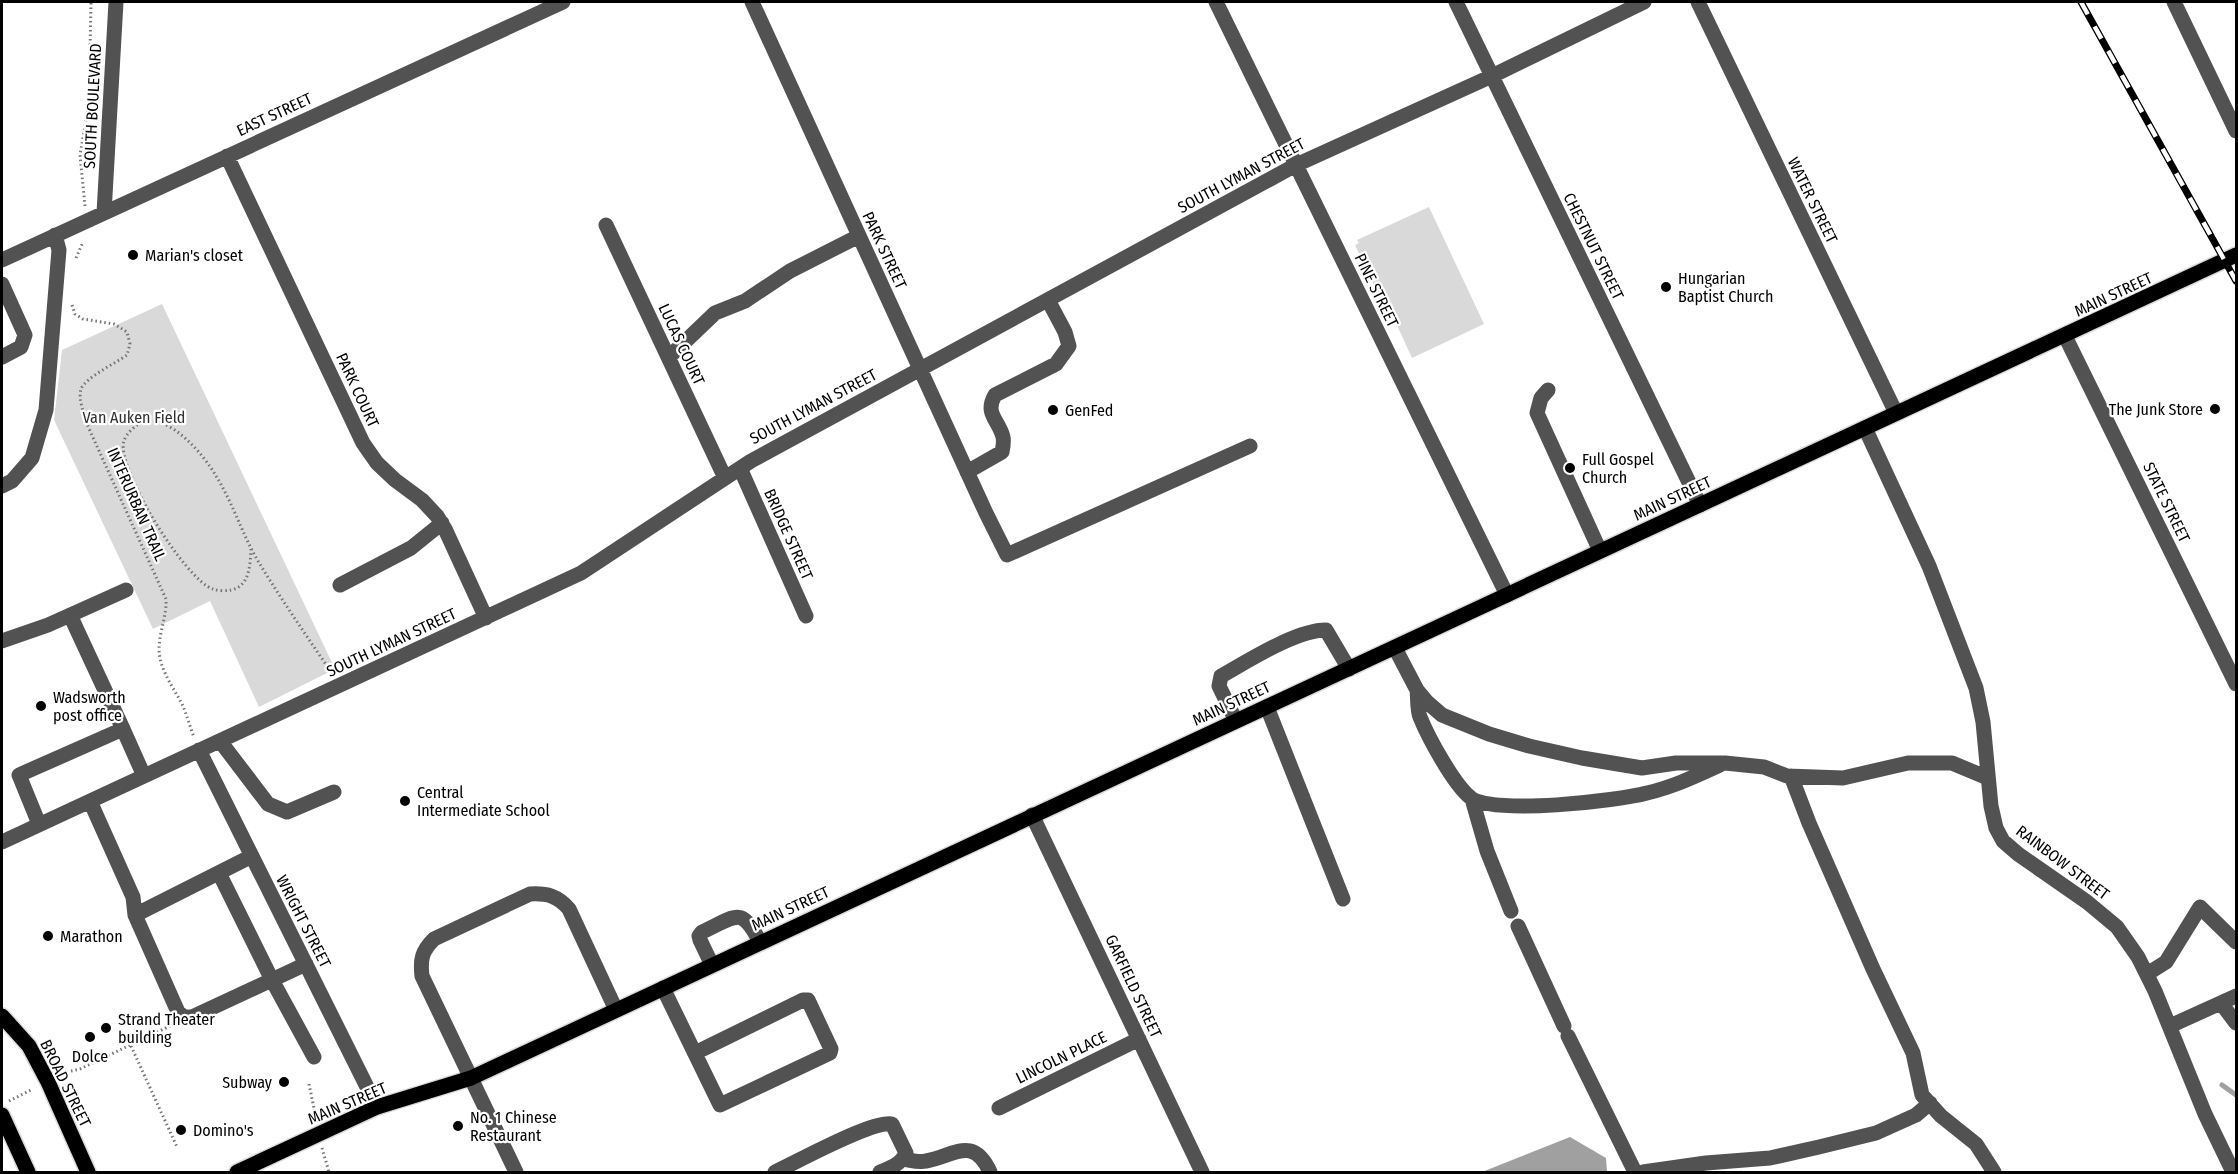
<svg xmlns="http://www.w3.org/2000/svg" width="2238" height="1174" viewBox="0 0 2238 1174" font-family="'Fira Sans Condensed',sans-serif">
  <rect width="100%" height="100%" fill="#fff"/>
  <path fill="#d9d9d9" d="M1429,207L1484,324L1412,358L1384,297L1380,298L1355,245L1359,243L1357,240Z
    M162,304L335,669L259,707L210,601L153,629L54,420L62,350Z"/>
  <path fill="#a0a0a0" d="M1570,1137L1606,1158L1607,1172H1482Z"/>
  <g fill="none" stroke-linecap="round" stroke-linejoin="round">
    <path stroke="#a0a0a0" stroke-width="5" d="M2222,1085L2236,1095"/>
    <g stroke="#dbdbdb" stroke-width="18">
      <path id="major" d="M2,1016L29,1046L48,1082L88,1172
        M2,1115L28,1172
        M237,1172L377,1107L471,1078C1058,802 1648,530 2236,255"/>
    </g>
    <path stroke="#747474" stroke-width="3" stroke-dasharray="1.5 3" stroke-linecap="butt" d="M85,206L80,155L89,103L91,2
      M76,258L83,242
      M72,305L75,314L83,319L114,324L127,332L130,344L127,355C116,363 86,377 81,389C78,399 84,413 86,422L166,599C167,616 159,632 159,650C160,671 174,688 183,706C187,716 190,727 194,737
      M251,549C250,565 250,586 231,590C226,591 218,591 213,589C186,581 115,467 124,441C126,434 136,424 143,422C170,414 204,455 216,476C233,503 242,534 258,561C281,599 306,635 331,672
      M131,1046L177,1147
      M71,1071L80,1069L170,1026
      M309,1084L316,1118
      M9,1101L33,1089
      M322,1148L329,1172"/>
    <path stroke="#525252" stroke-width="15" d="M752,2L986,513L1007,555L1250,446
      M1216,2L1507,595
      M1456,2L1700,505
      M1698,2L1896,413
      M2174,2L2236,131
      M227,156L363,443L377,463L395,480L422,500L437,516L445,529L486,618
      M104,213L116,2
      M606,225L725,478
      M2,260L563,2
      M2,284L25,335L21,347L2,357
      M2065,336L2236,684
      M669,357L715,313L745,301L790,271L859,236
      M1548,390L1541,398L1537,413L1600,551
      M1865,428L1929,566L1976,688L1983,722L1991,806L1996,828L2003,841L2018,854L2087,902L2117,927L2138,957L2155,991L2205,1114L2233,1172
      M740,468L806,616
      M967,472L1002,452C1003,447 1004,441 1003,437C999,420 984,414 995,395L1056,364L1069,346L1065,332L1048,300
      M2,486L12,481L32,458L46,410L59,250L55,235
      M340,585L411,548L442,523
      M2,641L48,625L126,590
      M1395,648L1417,690L1427,702L1442,715L1489,734L1529,746L1582,758L1642,768L1676,763H1725L1764,767L1787,776L1843,778L1908,763H1952L1988,778
      M1417,690C1418,699 1417,710 1420,717C1428,737 1454,785 1471,798C1495,815 1617,801 1647,793C1673,787 1696,776 1720,765
      M1267,707L1343,899
      M1236,721L1219,686L1221,676C1248,661 1296,630 1326,630L1349,669
      M123,729L144,776
      M220,741L268,804L287,812L334,792
      M199,750L377,1107
      M1791,776L1809,823L1873,969L1913,1053L1922,1095L1941,1116L1976,1144L1994,1172
      M1472,799L1487,851L1511,911
      M90,801L133,897L135,915L178,1012L184,1017H192L306,964
      M1032,815L1202,1172
      M39,824L19,775L123,729L70,615
      M2,842L581,573L751,461L1296,165L1492,76L1644,2
      M219,873L272,980L314,1057
      M135,915L252,856
      M1518,926L1564,1026
      M712,965L700,940L699,936L702,932C736,917 740,904 760,942
      M2147,974L2166,962L2200,907L2236,942
      M663,988L720,1105L830,1053L831,1049L808,1000H803L695,1053
      M2221,1003L2236,1023
      M2170,1026L2236,996
      M1568,1036L1635,1172
      M999,1108L1139,1039
      M903,1159C910,1160 919,1163 926,1161C954,1156 973,1135 990,1172
      M516,1172L422,976C420,959 422,951 434,939L530,894C547,893 558,896 569,909L616,1010
      M775,1172C797,1162 872,1120 892,1124L906,1153C901,1164 891,1168 880,1172
      M1643,1172L1706,1163L1770,1158L1819,1147L1876,1133L1916,1115L1930,1103"/>
    <use href="#major" stroke="#000" stroke-width="15"/>
    <g stroke="#000" stroke-width="7">
      <path id="rail" d="M2081,2L2236,281"/>
    </g>
    <use href="#rail" stroke="#fff" stroke-width="4.5" stroke-dasharray="14" stroke-linecap="butt"/>
  </g>
  <g fill="#000" stroke="#fff" stroke-width="2">
    <circle cx="133" cy="255" r="6"/>
    <circle cx="1666" cy="287" r="6"/>
    <circle cx="2215" cy="409" r="6"/>
    <circle cx="1053" cy="410" r="6"/>
    <circle cx="1570" cy="468" r="6"/>
    <circle cx="41" cy="706" r="6"/>
    <circle cx="405" cy="801" r="6"/>
    <circle cx="48" cy="936" r="6"/>
    <circle cx="106" cy="1028" r="6"/>
    <circle cx="90" cy="1037" r="6"/>
    <circle cx="284" cy="1082" r="6"/>
    <circle cx="458" cy="1126" r="6"/>
    <circle cx="181" cy="1130" r="6"/>
  </g>
  <g text-anchor="middle" stroke-width="4.5" stroke-linejoin="round" paint-order="stroke">
    <g font-size="16" fill="#000" stroke="#fff">
      <text transform="translate(92 106) rotate(-87)" y="6">SOUTH BOULEVARD</text>
      <text transform="translate(274 114) rotate(-25)" y="6">EAST STREET</text>
      <text transform="translate(1241 175) rotate(-28)" y="6">SOUTH LYMAN STREET</text>
      <text transform="translate(1813 200) rotate(64)" y="6">WATER STREET</text>
      <text transform="translate(1594 246) rotate(64)" y="6">CHESTNUT STREET</text>
      <text transform="translate(885 250) rotate(65)" y="6">PARK STREET</text>
      <text transform="translate(1377 290) rotate(64)" y="6">PINE STREET</text>
      <text transform="translate(2113 294) rotate(-25)" y="6">MAIN STREET</text>
      <text transform="translate(682 344) rotate(65)" y="6">LUCAS COURT</text>
      <text transform="translate(358 390) rotate(65)" y="6">PARK COURT</text>
      <text transform="translate(813 406) rotate(-28)" y="6">SOUTH LYMAN STREET</text>
      <text transform="translate(1672 498) rotate(-25)" y="6">MAIN STREET</text>
      <text transform="translate(2167 502) rotate(64)" y="6">STATE STREET</text>
      <text transform="translate(137 504) rotate(66)" y="6">INTERURBAN TRAIL</text>
      <text transform="translate(789 534) rotate(66)" y="6">BRIDGE STREET</text>
      <text transform="translate(391 642) rotate(-25)" y="6">SOUTH LYMAN STREET</text>
      <text transform="translate(1231 703) rotate(-25)" y="6">MAIN STREET</text>
      <text transform="translate(2063 862) rotate(37)" y="6">RAINBOW STREET</text>
      <text transform="translate(790 908) rotate(-25)" y="6">MAIN STREET</text>
      <text transform="translate(304 921) rotate(63)" y="6">WRIGHT STREET</text>
      <text transform="translate(1134 986) rotate(65)" y="6">GARFIELD STREET</text>
      <text transform="translate(1061 1057) rotate(-26)" y="6">LINCOLN PLACE</text>
      <text transform="translate(66 1083) rotate(64)" y="6">BROAD STREET</text>
      <text transform="translate(347 1103) rotate(-23)" y="6">MAIN STREET</text>
    </g>
    <g font-size="16" fill="#000" stroke="#fff" text-anchor="start">
      <text x="145" y="261">Marian's closet</text>
      <text x="1678" y="284">Hungarian<tspan x="1678" dy="18">Baptist Church</tspan></text>
      <text x="2203" y="415" text-anchor="end">The Junk Store</text>
      <text x="1065" y="416">GenFed</text>
      <text x="1582" y="465">Full Gospel<tspan x="1582" dy="18">Church</tspan></text>
      <text x="53" y="703">Wadsworth<tspan x="53" dy="18">post office</tspan></text>
      <text x="417" y="798">Central<tspan x="417" dy="18">Intermediate School</tspan></text>
      <text x="60" y="942">Marathon</text>
      <text x="118" y="1025">Strand Theater<tspan x="118" dy="18">building</tspan></text>
      <text x="90" y="1062" text-anchor="middle">Dolce</text>
      <text x="272" y="1088" text-anchor="end">Subway</text>
      <text x="470" y="1123">No. 1 Chinese<tspan x="470" dy="18">Restaurant</tspan></text>
      <text x="193" y="1136">Domino's</text>
    </g>
    <g font-size="16" fill="#303030" stroke="#fff">
      <text x="134" y="423">Van Auken Field</text>
    </g>
  </g>
  <rect width="2238" height="1174" fill="none" stroke="#000000" stroke-width="6"/>
</svg>
